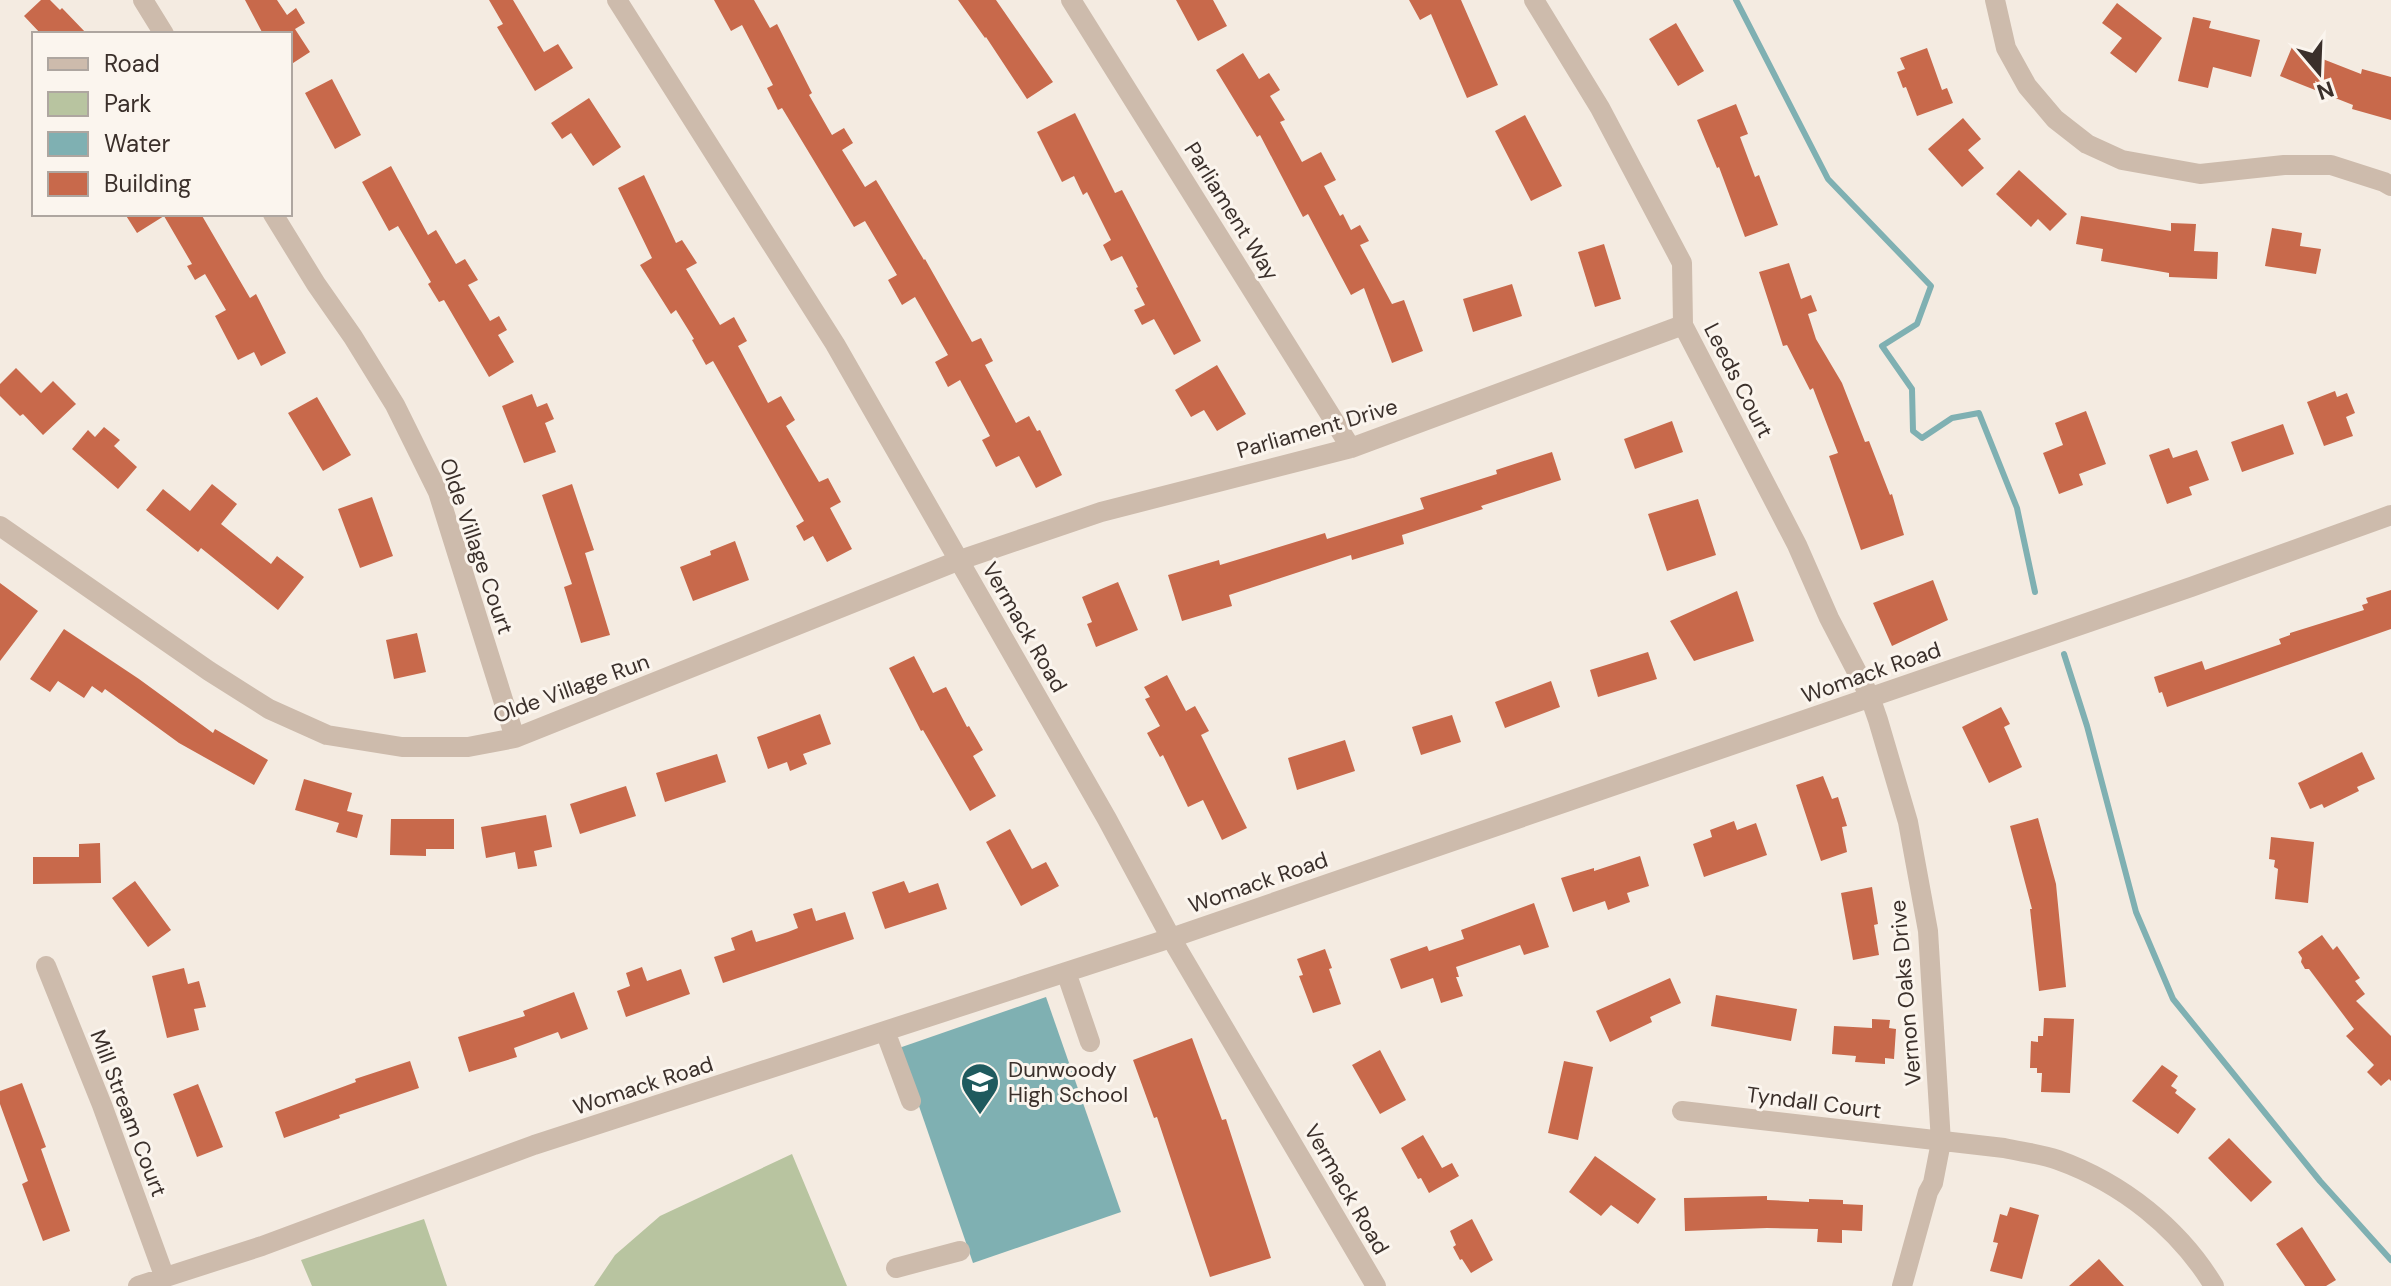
<svg xmlns="http://www.w3.org/2000/svg" width="2391" height="1286" viewBox="0 0 2391 1286" font-family="'DM Sans',sans-serif">
  <rect width="100%" height="100%" fill="#f4ebe1"/>
  <path fill="#b8c4a0" d="M792,1154L847,1286H594L615,1255L660,1216Z
    M424,1219L447,1286H312L301,1260Z"/>
  <path fill="#7fb0b2" d="M1046,997L1121,1212L973,1263L899,1048Z"/>
  <g fill="none" stroke-linecap="round" stroke-linejoin="round">
    <path stroke="#7fb0b2" stroke-width="6" d="M1736,0L1828,179L1931,286L1917,324L1882,346L1912,389L1913,431L1922,438L1952,418L1979,413L2017,508L2035,592
      M2064,654L2087,726L2136,912L2173,999L2320,1181L2391,1260"/>
  </g>
  <path fill="#c8694b" d="M41,0H50L60,10L62,8L87,34H41L24,16Z
    M245,0H277L287,15L296,8L305,23L295,29L310,52L290,65V32L263,34Z
    M489,0H513L544,52L558,44L573,68L535,91L497,27L503,24Z
    M714,0H754L770,28L777,24L812,93L809,95L832,135L844,128L853,143L842,150L865,187L876,180L924,260L925,259L972,342L981,338L993,361L985,365L1016,423L1029,416L1037,431L1040,430L1062,475L1036,488L1019,456L996,467L982,440L990,436L960,380L948,387L935,362L948,355L915,297L902,305L888,280L897,275L865,221L854,227L782,108L778,110L767,88L773,85L742,25L731,31Z
    M958,0H996L1053,82L1027,99L986,37L985,38Z
    M1176,0H1213L1227,26L1198,41Z
    M1409,0H1461L1498,85L1467,98L1431,14L1420,20Z
    M2117,3L2162,38L2136,73L2110,53L2122,38L2102,23Z
    M2193,17L2211,21L2209,28L2260,40L2251,77L2213,67L2208,88L2178,81Z
    M1676,23L1704,71L1678,86L1649,39Z
    M2292,47L2361,74L2362,69L2391,77V120L2352,109L2353,105L2280,76Z
    M1927,48L1942,90L1947,88L1953,103L1917,116L1906,87L1903,88L1897,72L1905,69L1900,58Z
    M1243,53L1259,79L1269,73L1280,90L1270,96L1285,120L1280,122L1302,162L1321,152L1336,180L1324,186L1340,216L1343,214L1351,230L1360,225L1369,241L1360,245L1392,304L1404,300L1423,351L1392,363L1364,288L1351,295L1308,214L1303,217L1260,135L1257,137L1216,70Z
    M332,79L361,135L335,149L305,93Z
    M589,98L621,147L593,166L571,133L562,139L551,123Z
    M1736,104L1748,134L1740,137L1755,177L1759,175L1778,225L1745,237L1719,167L1717,168L1697,120Z
    M1075,113L1115,193L1122,190L1201,341L1174,355L1154,319L1142,325L1134,310L1145,305L1136,288L1138,287L1122,256L1111,261L1103,245L1111,240L1087,192L1083,195L1074,176L1062,182L1037,132Z
    M1525,115L1562,186L1531,201L1495,131Z
    M1963,118L1981,139L1968,150L1984,168L1962,187L1928,149Z
    M391,166L428,235L436,230L456,264L465,259L478,280L468,285L490,321L499,316L507,330L498,335L514,362L489,377L444,300L439,302L428,284L431,282L398,226L389,231L362,182Z
    M2019,170L2067,214L2050,231L2038,219L2031,227L1996,194Z
    M644,175L676,243L682,240L697,263L686,269L720,325L734,317L747,341L738,346L768,403L781,396L795,420L786,426L819,482L828,478L841,502L830,508L852,549L827,562L813,536L804,541L796,526L804,521L713,361L706,365L692,340L694,339L676,310L671,314L640,265L652,258L618,188Z
    M125,214H201L250,298L256,294L286,353L261,366L254,352L238,360L215,316L226,310L205,274L195,280L187,266L192,264L164,216L137,233Z
    M2081,216L2171,231V223L2196,224L2194,251L2218,252L2217,279L2169,277V273L2101,261L2103,249L2076,244Z
    M2272,228L2302,233L2300,246L2321,249L2316,274L2265,266Z
    M1604,244L1621,299L1595,307L1578,252Z
    M1789,263L1801,299L1811,295L1817,311L1808,314L1816,339L1842,383L1865,442L1869,441L1890,495L1892,494L1904,535L1861,550L1829,456L1838,453L1813,388L1810,390L1787,345L1783,346L1759,272Z
    M1512,284L1522,316L1473,332L1463,299Z
    M1217,365L1246,414L1217,431L1204,410L1191,417L1175,390Z
    M16,368L41,393L53,381L76,404L43,435L23,414L20,416L0,396V384Z
    M2335,391L2337,397L2347,393L2355,413L2346,417L2353,436L2324,446L2307,402Z
    M532,394L537,407L547,403L554,419L545,423L556,452L524,463L502,406Z
    M317,397L351,455L323,471L288,413Z
    M2086,411L2106,464L2079,474L2083,485L2059,494L2043,453L2063,445L2055,423Z
    M1672,421L1683,452L1635,469L1624,439Z
    M2283,424L2294,454L2242,472L2231,442Z
    M104,427L120,440L114,446L137,467L118,489L72,449L88,430L95,437Z
    M2169,448L2173,458L2197,450L2209,480L2189,487L2192,495L2167,504L2149,455Z
    M1552,452L1561,480L1481,506L1483,509L1402,535L1404,544L1352,560L1351,555L1229,595L1232,606L1182,621L1168,575L1219,560L1220,565L1325,533L1327,539L1424,509L1420,498L1497,474L1496,470Z
    M212,484L237,504L221,524L271,564L277,556L304,577L278,610L201,548L198,552L146,510L163,489L190,511Z
    M572,484L594,550L585,553L610,635L581,643L564,587L572,584L542,495Z
    M372,497L393,556L360,568L338,509Z
    M1698,499L1716,555L1667,571L1648,514Z
    M735,541L749,580L693,601L680,567L711,555L710,551Z
    M1933,580L1948,620L1892,646L1873,603Z
    M1118,582L1138,630L1096,647L1087,624L1092,622L1082,597Z
    M0,583L38,611L0,661Z
    M2391,590V629L2167,707L2162,692L2159,693L2154,677L2202,661L2205,670L2281,644L2279,639L2290,635V633L2364,610L2362,605L2368,603L2366,598Z
    M1737,591L1754,641L1694,661L1670,621Z
    M64,629L139,679L213,733L215,729L268,760L254,785L179,743L105,689L102,693L92,686L84,698L58,681L50,692L30,679Z
    M417,633L426,672L394,679L386,640Z
    M1648,652L1657,679L1598,697L1590,670Z
    M914,656L933,693L946,687L967,727L969,726L983,750L973,756L996,796L970,811L923,730L921,731L889,668Z
    M1167,675L1186,711L1195,706L1209,731L1201,735L1247,828L1222,840L1203,800L1188,807L1163,755L1160,757L1147,733L1160,726L1145,699L1150,697L1144,687Z
    M1551,681L1560,707L1505,728L1495,702Z
    M2001,707L2010,724L2004,727L2022,767L1989,783L1962,727Z
    M820,714L831,744L803,754L807,764L790,771L787,762L768,769L757,737Z
    M1452,715L1461,742L1421,755L1412,727Z
    M1345,740L1355,771L1297,790L1288,758Z
    M2362,752L2375,779L2357,787L2359,791L2324,808L2322,804L2310,809L2298,783Z
    M717,754L726,782L665,802L656,773Z
    M1823,776L1832,799L1838,797L1847,826L1842,827L1847,852L1821,861L1796,785Z
    M304,779L352,793L347,811L363,815L357,838L336,832L339,823L295,810Z
    M626,786L636,816L580,834L570,804Z
    M546,815L552,847L534,851L537,866L518,869L515,852L486,858L481,827Z
    M2038,818L2056,884L2066,987L2039,991L2030,909H2032L2010,826Z
    M391,819H454V849H426V856L390,855Z
    M1734,821L1737,830L1756,823L1767,855L1704,877L1693,844L1712,837L1710,830Z
    M1010,829L1032,869L1046,862L1059,886L1021,906L986,842Z
    M2271,837L2314,842L2308,903L2275,899L2278,869L2274,867L2275,860L2269,859Z
    M100,843L101,883L33,884V857H79V844Z
    M1640,856L1649,886L1627,893L1630,902L1608,910L1605,901L1573,912L1561,878L1594,868V871Z
    M135,881L171,930L148,947L112,898Z
    M904,881L909,893L938,883L947,909L885,929L872,892Z
    M1872,887L1878,924L1874,925L1879,955L1853,960L1841,893Z
    M1534,903L1549,947L1524,955L1520,945L1456,967L1459,977H1456L1463,996L1441,1003L1433,978L1401,989L1390,959L1427,946L1429,951L1464,939L1461,930Z
    M812,908L816,921L845,912L854,939L723,983L714,957L735,950L731,938L752,930L756,942L788,932L798,928L793,914Z
    M2322,935L2333,950L2337,946L2360,978L2355,981L2365,994L2356,1001L2391,1036V1081L2389,1079L2381,1086L2367,1072L2374,1065L2346,1036L2354,1029L2309,969H2305L2301,962L2302,958L2298,952Z
    M1325,949L1332,968L1329,969L1341,1004L1313,1013L1299,976L1303,975L1297,959Z
    M642,967L647,981L681,969L690,994L626,1017L617,991L630,986L626,973Z
    M184,968L188,984L199,981L206,1007L194,1009L199,1030L167,1038L152,976Z
    M1670,978L1681,1003L1650,1017L1652,1022L1610,1042L1596,1011Z
    M574,992L588,1029L561,1039L558,1032L514,1048L517,1057L469,1072L458,1037L525,1016L523,1011Z
    M1716,995L1797,1009L1791,1041L1711,1026Z
    M2044,1018L2074,1019L2070,1093L2041,1092L2042,1073H2037V1068H2030L2031,1041L2038,1042V1036H2043Z
    M1872,1019L1890,1020L1889,1028L1896,1029L1894,1059L1885,1058V1064L1855,1062L1856,1056L1832,1054L1834,1026L1872,1028Z
    M1192,1038L1222,1120L1226,1119L1271,1258L1210,1277L1157,1117L1154,1118L1133,1060Z
    M1380,1050L1406,1100L1380,1114L1352,1065Z
    M410,1061L419,1088L339,1115L340,1118L284,1138L275,1112L356,1082L355,1079Z
    M1564,1061L1593,1067L1578,1140L1548,1133Z
    M2162,1065L2178,1076L2171,1086L2177,1090L2175,1093L2196,1109L2178,1134L2132,1101Z
    M22,1083L46,1147L41,1149L70,1231L43,1241L22,1184L28,1181L0,1104V1091Z
    M198,1084L223,1147L197,1157L173,1094Z
    M1423,1135L1442,1168L1452,1163L1459,1176L1429,1193L1421,1178L1418,1179L1401,1148Z
    M2229,1138L2272,1182L2251,1202L2208,1158Z
    M1595,1156L1656,1199L1638,1224L1611,1205L1601,1216L1569,1192Z
    M1767,1196V1200L1809,1202V1199L1843,1200V1204L1863,1205L1862,1231L1842,1230V1243L1817,1242L1818,1229L1767,1228L1685,1231L1684,1198Z
    M2010,1207L2039,1215L2022,1279L1990,1271L1998,1243L1993,1242L2000,1214L2007,1216Z
    M1472,1219L1493,1260L1471,1273L1462,1259L1460,1260L1453,1247L1456,1245L1450,1231Z
    M2302,1227L2336,1280L2326,1286H2305L2276,1244Z
    M2099,1259L2124,1286H2069Z"/>
  <g fill="none" stroke-linecap="round" stroke-linejoin="round">
    <path stroke="#cdbbac" stroke-width="20" d="M143,0L164,34
      M617,0L835,344L1107,819L1171,938L1376,1286
      M1071,0L1351,448
      M1534,0L1600,108L1682,263L1683,325L1797,545L1829,618L1870,697L1878,720L1908,822L1928,931L1941,1142L1933,1183L1928,1192L1902,1286
      M1995,0L2006,48L2027,86L2055,119L2087,144L2122,160L2200,174L2284,165H2331L2384,182L2391,186
      M273,214L316,284L353,337L395,405L438,492L515,738
      M0,526L209,671L269,709L327,735L402,747H468L515,738L960,560L1101,512L1351,448L1683,325
      M46,966L102,1105L165,1278
      M1066,972L1090,1042
      M885,1031L911,1101
      M1682,1111L2004,1148C2022,1152 2041,1154 2058,1160C2122,1183 2179,1228 2214,1286
      M896,1268L960,1251
      M138,1286L262,1246L534,1145L1171,938L2191,587L2391,515"/>
  </g>
  <defs>
    <g id="school-pin" transform="scale(2)"><path d="M0 17L-7.5 6A9.5 9.5 0 1 1 7.5 6Z" fill="#1f5a5e" stroke="#fbf5ee"/><path d="M0-5L7-2L0 1L-7-2ZM-4 1L0 2.5L4 1V4Q0 6-4 4Z" fill="#fff"/></g>
  </defs>
  <g fill-rule="evenodd">
    <use href="#school-pin" x="980" y="1082"/>
  </g>
  <g text-anchor="middle" stroke-width="6" stroke-linejoin="round" paint-order="stroke">
    <g font-size="22" fill="#3b302b" stroke="#fbf5ee">
      <text transform="translate(1232 211) rotate(58)" y="8">Parliament Way</text>
      <text transform="translate(1739 380) rotate(63)" y="8">Leeds Court</text>
      <text transform="translate(1317 428) rotate(-16)" y="8">Parliament Drive</text>
      <text transform="translate(477 546) rotate(71)" y="8">Olde Village Court</text>
      <text transform="translate(1025 627) rotate(60)" y="8">Vermack Road</text>
      <text transform="translate(1871 672) rotate(-19)" y="8">Womack Road</text>
      <text transform="translate(571 688) rotate(-20)" y="8">Olde Village Run</text>
      <text transform="translate(1258 882) rotate(-19)" y="8">Womack Road</text>
      <text transform="translate(1905 993) rotate(-95)" y="8">Vernon Oaks Drive</text>
      <text transform="translate(643 1085) rotate(-18)" y="8">Womack Road</text>
      <text transform="translate(1814 1102) rotate(7)" y="8">Tyndall Court</text>
      <text transform="translate(129 1113) rotate(69)" y="8">Mill Stream Court</text>
      <text transform="translate(1347 1189) rotate(60)" y="8">Vermack Road</text>
    </g>
    <g font-size="22" fill="#3b302b" stroke="#fbf5ee" text-anchor="start">
      <text x="1008" y="1077">Dunwoody<tspan x="1008" dy="25">High School</tspan></text>
    </g>
  </g>
  <rect x="32" y="32" width="260" height="184" fill="#fbf5ee" stroke="#aea6a0" stroke-width="2"/>
  <rect x="48" y="58" width="40" height="12" fill="#cdbbac" stroke="#aea6a0" stroke-width="2"/>
  <text x="104" y="72" font-size="24" fill="#3b302b">Road</text>
  <rect x="48" y="92" width="40" height="24" fill="#b8c4a0" stroke="#aea6a0" stroke-width="2"/>
  <text x="104" y="112" font-size="24" fill="#3b302b">Park</text>
  <rect x="48" y="132" width="40" height="24" fill="#7fb0b2" stroke="#aea6a0" stroke-width="2"/>
  <text x="104" y="152" font-size="24" fill="#3b302b">Water</text>
  <rect x="48" y="172" width="40" height="24" fill="#c8694b" stroke="#aea6a0" stroke-width="2"/>
  <text x="104" y="192" font-size="24" fill="#3b302b">Building</text>
  <g transform="translate(2319 72) rotate(161)" stroke="#fbf5ee" stroke-width="6" paint-order="stroke">
  <path d="M0-6L14 30L0 20L-14 30Z" fill="#3b302b"/>
  <text y="-12" font-size="22" font-weight="bold" text-anchor="middle" fill="#3b302b">N</text>
  </g>
</svg>
